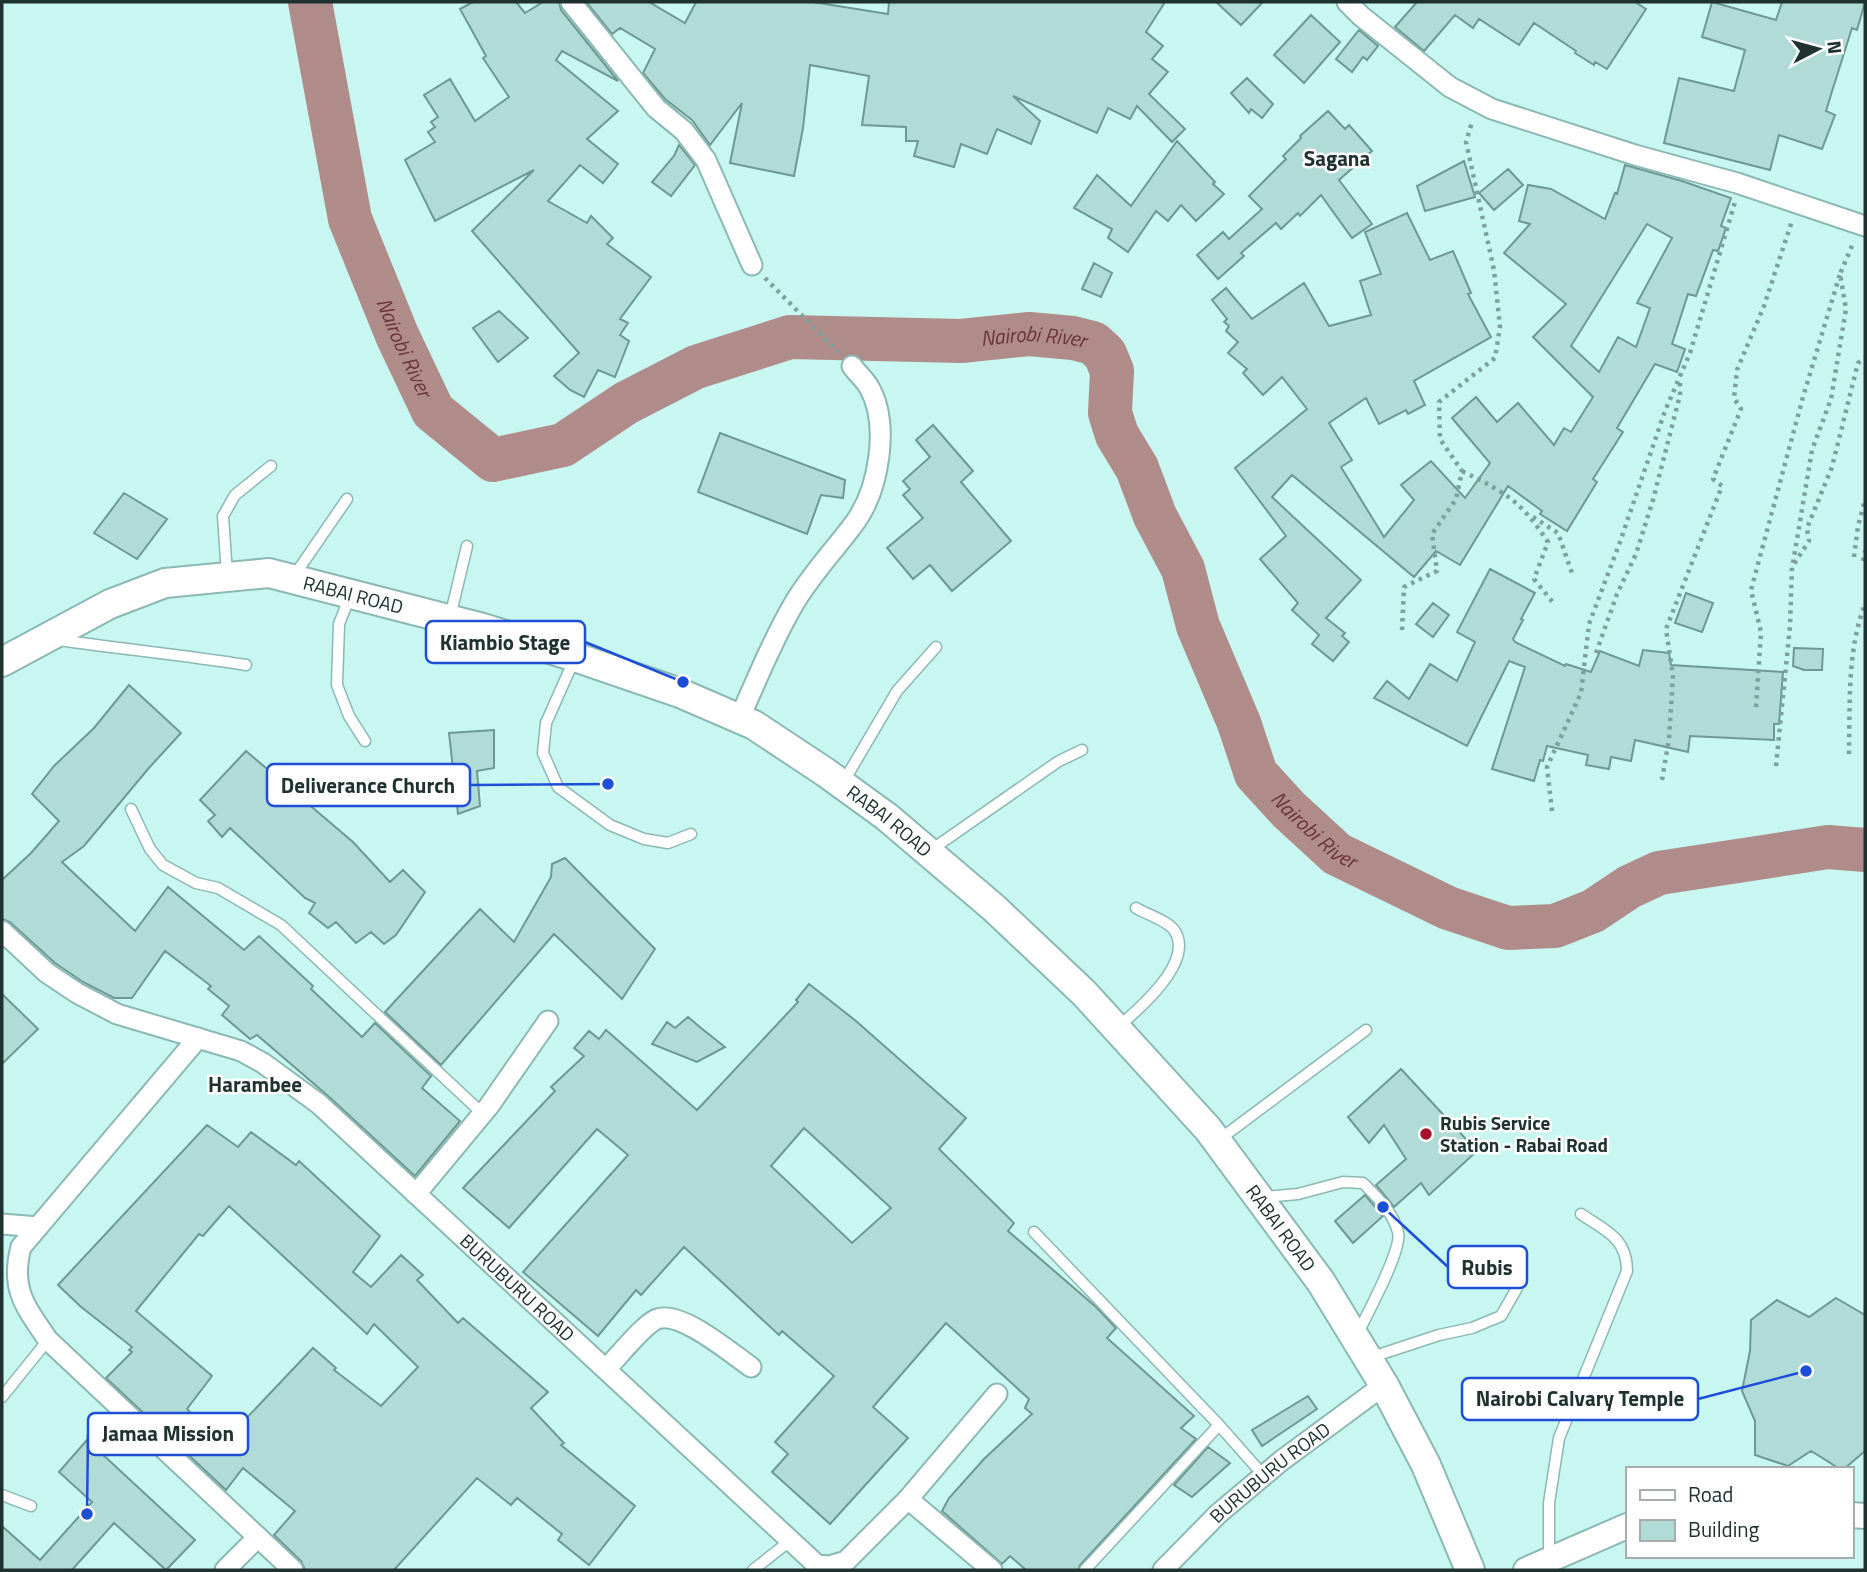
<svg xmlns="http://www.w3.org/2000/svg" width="1867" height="1572" viewBox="0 0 1867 1572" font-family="'Titillium Web',sans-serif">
  <rect width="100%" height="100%" fill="#c8f7f2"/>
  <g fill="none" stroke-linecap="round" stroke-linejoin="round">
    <path stroke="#af8b8a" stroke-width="44" id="s1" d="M310,2L350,219L397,335L433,411L493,460L563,445L626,403L696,367L790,337L961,341L1029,334L1073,338L1093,343L1105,354L1112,371L1110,413L1117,435L1137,468L1155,516L1183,569L1198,626L1239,723L1256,774L1289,810L1337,854L1448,908L1508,928L1555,926L1593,911L1629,887L1659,873L1828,847L1865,850"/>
  </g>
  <path fill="#b0dbd7" stroke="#6d9894" stroke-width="2" fill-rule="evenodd" d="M473,2H516L525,13L543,2H559L561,10L618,81L562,51L556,60L618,111L587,139L618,164L603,183L580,165L548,201L587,223L591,216L613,238L607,244L651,277L620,319L628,323L620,335L629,341L615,377L598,370L584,397L570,390L554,376L579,353L472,231L534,170L435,221L405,160L435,142L428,132L435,127L431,122L438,117L424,95L450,79L475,121L509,97L483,58L486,56L460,9Z
    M586,2H649L685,23L696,2H813L888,14L889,2H1165L1146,32L1163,46L1152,59L1168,72L1149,94L1185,129L1172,142L1137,106L1130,119L1108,108L1097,133L1013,96L1040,121L1031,144L997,129L987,154L961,144L954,167L914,156L918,141H906V127L862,125L869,76L810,65L803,128L794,176L730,163L742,103L710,145L692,120L665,99L643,73L655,49L620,28L612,34Z
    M1216,2H1263L1241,25Z
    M1417,2H1635L1646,9L1607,69L1595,62L1594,65L1575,53L1576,51L1534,23L1519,45L1479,19L1473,28L1455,15L1424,51L1395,27Z
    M1712,2L1776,20L1782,2H1865L1857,30L1852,28L1834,85L1826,111L1835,115L1822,149L1779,135L1770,170L1664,143L1679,78L1734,91L1745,50L1702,37Z
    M1311,15L1340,42L1304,83L1274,55Z
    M1359,30L1378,46L1367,60L1363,57L1352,72L1336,59Z
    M1247,78L1273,104L1262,118L1251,109L1249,113L1231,93Z
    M1328,111L1345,129L1349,125L1372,151L1339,180L1372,224L1352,238L1321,195L1300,216L1298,213L1281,229L1276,223L1241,253L1244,256L1218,279L1197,255L1223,232L1229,239L1262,209L1249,196L1286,159L1283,156L1301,138L1300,136Z
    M1177,141L1215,182L1213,184L1224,194L1196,221L1181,205L1168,221L1156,211L1128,252L1108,238L1112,229L1074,208L1097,175L1131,206Z
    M679,145L695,165L671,196L652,182L674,156Z
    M1464,161L1475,197L1425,211L1417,186Z
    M1625,165L1682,181L1731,198L1721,226L1726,228L1718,251L1713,250L1696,296L1688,294L1672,344L1685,349L1677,372L1655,364L1617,428L1623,432L1593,479L1597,482L1567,531L1540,514L1542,511L1508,486L1460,565L1436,551L1414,577L1292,475L1272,497L1361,580L1326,618L1345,633L1342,636L1349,642L1333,661L1312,644L1319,635L1292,610L1298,603L1260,559L1286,536L1235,468L1307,409L1282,377L1263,395L1243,373L1247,369L1228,353L1238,342L1226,331L1229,326L1224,322L1227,319L1212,300L1226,288L1252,319L1304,283L1329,326L1371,315L1360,281L1381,274L1365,232L1407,213L1430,260L1453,251L1471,293L1468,294L1491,337L1414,381L1425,405L1408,414L1406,410L1379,424L1366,398L1329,423L1352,460L1341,467L1384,537L1414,500L1401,485L1431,461L1465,498L1490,463L1452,418L1476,397L1497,422L1518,403L1554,445L1564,428L1571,432L1593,397L1533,337L1566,304L1504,253L1530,224L1519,221L1528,185L1551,189L1605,219L1615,193L1617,194ZM1647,224L1672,238L1637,303L1650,308L1636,347L1618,337L1599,372L1571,346Z
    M1508,169L1523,185L1494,210L1479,193Z
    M1094,263L1112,273L1101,297L1082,289Z
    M499,311L528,338L498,362L473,328Z
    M933,425L973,471L961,482L1011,541L952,591L930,565L913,579L887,548L923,518L903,495L910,489L903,481L930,457L916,440Z
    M720,433L845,480L843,498L821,495L807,534L698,492Z
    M124,493L167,519L137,559L94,533Z
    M1490,569L1535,593L1521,619L1523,620L1513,639L1515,642L1565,666L1566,664L1591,672L1600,651L1639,666L1643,650L1669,653L1671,665L1783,672L1779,724H1774V740L1690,736L1688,752L1635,740L1631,761L1611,757L1609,769L1586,765L1588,755L1547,746L1543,761L1540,760L1534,781L1492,769L1525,667L1509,661L1467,746L1374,698L1387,681L1409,699L1430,664L1457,681L1475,642L1457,632Z
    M1686,593L1713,603L1702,632L1675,623Z
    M1433,603L1449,615L1433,637L1416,624Z
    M1794,648L1823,649L1822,670H1804L1793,666Z
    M129,685L181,733L148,769L84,846L62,862L135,931L168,887L244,950L259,936L313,986L311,989L362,1037L375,1023L431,1076L422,1088L460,1121L415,1176L327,1095L257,1035L250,1039L222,1015L229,1006L208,989L211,986L165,951L132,998H114L83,982L55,963L10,922L2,919V880L31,853L59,821L32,794L54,766L94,728Z
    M494,730V768L477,771L480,806L458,814L449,733Z
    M246,751L353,842L390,882L403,870L425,892L396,935L384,944L371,932L356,943L336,922L328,928L309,913L315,903L305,898L230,828L222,837L208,821L215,815L200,800Z
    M565,858L655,949L622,999L554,934L441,1065L385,1012L480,909L514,942L551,877L552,864Z
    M809,984L856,1021L966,1118L939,1149L1014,1223L1008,1231L1096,1307L1116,1328L1107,1338L1194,1416L1181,1428L1196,1439L1080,1565L1078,1570H1026L1010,1556L1002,1564L942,1511L949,1498L984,1459L1032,1414L1025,1408L1029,1399L946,1323L873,1407L908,1438L830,1524L772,1472L788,1454L775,1442L834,1376L782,1331L779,1335L684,1247L641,1295L636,1290L598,1336L523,1272L628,1155L597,1129L509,1228L463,1188L555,1091L551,1087L584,1056L574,1048L589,1031L599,1039L606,1030L697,1110L798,1002L796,1000ZM804,1128L891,1208L852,1243L771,1166Z
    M2,994L38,1029L2,1064Z
    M688,1017L701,1028L725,1047L697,1062L652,1044L667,1022L675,1028Z
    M1401,1069L1477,1151L1429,1195L1421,1183L1394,1207L1376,1185L1406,1159L1384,1125L1369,1143L1348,1117Z
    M207,1125L238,1147L251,1132L296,1165L299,1161L380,1236L353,1272L371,1287L401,1255L423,1275L417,1280L458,1323L463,1318L548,1392L531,1408L564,1443L561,1445L635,1506L589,1565L558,1540L562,1534L517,1498L511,1505L477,1478L394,1570H305L301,1561L274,1535L295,1511L243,1468L226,1490L106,1378L132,1352L129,1350L132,1347L80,1306L58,1285ZM229,1206L367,1334L374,1324L418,1367L381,1406L334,1370L336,1368L313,1348L222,1444L187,1409L212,1376L136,1311L199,1234L203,1236Z
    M1365,1195L1383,1216L1353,1243L1335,1221Z
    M1836,1298L1865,1315V1451L1844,1469H1840L1811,1451L1788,1466L1755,1455V1421L1742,1391L1750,1351L1751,1320L1777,1300L1809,1317Z
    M1308,1396L1317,1409L1262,1446L1252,1430Z
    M87,1440L195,1540L166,1570L114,1523L72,1570H2V1526L40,1560L92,1502L59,1472Z
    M1208,1447L1230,1463L1192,1497L1174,1485Z"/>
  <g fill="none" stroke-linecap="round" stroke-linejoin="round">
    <g stroke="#8cb8b4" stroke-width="13">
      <path id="service" d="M227,574L223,516L235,495L271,466
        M294,576L347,499
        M350,596L339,624L337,685L349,716L365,741
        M450,617L467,546
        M59,640C121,649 183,655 246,665
        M574,660L546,723L543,753L558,787L610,825L644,839L668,843L691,834
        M844,781L897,691L936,647
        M131,809L150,849L163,865L196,883L218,888L281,925L483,1114
        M931,850L1059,761L1082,750
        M1117,1028C1138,1010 1196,961 1174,930C1168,921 1146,914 1136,908
        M1220,1139L1366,1030
        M1263,1197L1298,1194L1343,1182L1363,1183C1377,1197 1393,1212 1398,1232C1403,1249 1366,1316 1357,1335
        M1034,1232L1219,1425L1264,1476
        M1372,1357L1439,1335L1472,1328L1501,1316L1517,1288
        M2,1397L48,1340
        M2,1495L31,1506
        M1549,1559V1503L1559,1438L1627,1271C1627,1238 1606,1231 1581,1214
        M753,1570L791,1540
        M1085,1570L1219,1425"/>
    </g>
    <g stroke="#8cb8b4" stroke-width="23">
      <g id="minor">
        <path d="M571,2L656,108L684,131L706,160L752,265"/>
        <path d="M1347,2L1361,16L1450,87L1492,109L1635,155L1737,183L1865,226"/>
        <path d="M739,719C756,682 771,643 792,607C810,575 835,550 856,521C879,488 890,424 869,387C865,380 857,373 852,366"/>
        <path id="s2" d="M2,931L47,973L77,993L117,1014L241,1051L263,1063L319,1104L817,1565L829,1566L846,1561L908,1499L992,1570"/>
        <path d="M198,1038L21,1247C10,1289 25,1306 48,1340L293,1570"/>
        <path d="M416,1194L489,1106L548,1021"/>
        <path d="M2,1224L38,1227"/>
        <path d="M607,1368C618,1357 644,1324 657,1319C681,1310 732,1354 751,1367"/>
        <path d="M908,1499L997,1394"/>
        <path d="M225,1570L258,1537"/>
        <path id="s3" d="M1163,1570L1218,1514L1281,1461L1384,1385"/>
      </g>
    </g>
    <g stroke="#8cb8b4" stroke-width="28">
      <path id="tertiary" d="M1851,1515L1865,1516
        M1526,1570L1627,1526"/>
    </g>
    <g stroke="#8cb8b4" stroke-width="32">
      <g id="secondary">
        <path id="s4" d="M2,662L110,604L165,583L269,573L483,628L575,657L680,693L754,725L825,772L887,817L994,908L1084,993L1208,1129L1321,1282L1384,1385L1426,1465L1470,1570"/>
      </g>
    </g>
    <path stroke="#7ea09c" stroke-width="4.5" stroke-dasharray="3.5 5" stroke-linecap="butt" d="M765,278L838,352
      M1462,471C1506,493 1520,500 1548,542L1534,579L1555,605
      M1533,517L1558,533L1572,573
      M1854,557L1858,526L1865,500
      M1863,561L1865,551
      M1793,563L1812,450L1831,399L1846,309L1840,274L1854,241
      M1402,630L1404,587L1437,571L1432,534L1456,499L1462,471L1440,439L1439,402L1495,358L1500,327L1494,270L1466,142L1472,122
      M1596,653L1617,594L1636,554L1653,500L1680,395V379
      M1756,707L1761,632L1751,590L1803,397L1840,274
      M1849,754C1850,705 1847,650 1865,604
      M1776,766L1790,626L1792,567L1809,541L1807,528L1832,467L1858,363L1865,358
      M1662,780L1669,739L1673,676L1666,629L1722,486L1713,479L1741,409L1734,398L1737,370L1764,306L1792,221
      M1552,811L1547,767L1581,693L1589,624L1620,542L1665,411L1690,353L1735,202"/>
    <use href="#service" stroke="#fff" stroke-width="10"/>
    <use href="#minor" stroke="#fff" stroke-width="19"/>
    <use href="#tertiary" stroke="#fff" stroke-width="24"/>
    <use href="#secondary" stroke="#fff" stroke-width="28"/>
  </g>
  <circle fill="#a9122d" stroke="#fff" stroke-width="2.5" cx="1426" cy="1134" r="7"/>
  <g text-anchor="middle" stroke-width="5" stroke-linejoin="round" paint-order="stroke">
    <g font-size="19" fill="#203230" stroke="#fff">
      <text dy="7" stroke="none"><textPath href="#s4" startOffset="373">RABAI ROAD</textPath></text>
      <text dy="7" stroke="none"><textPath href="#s4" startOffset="961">RABAI ROAD</textPath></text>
      <text dy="7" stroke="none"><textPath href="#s4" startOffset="1528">RABAI ROAD</textPath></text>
      <text dy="7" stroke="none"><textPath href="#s2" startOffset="637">BURUBURU ROAD</textPath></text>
      <text dy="7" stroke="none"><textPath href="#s3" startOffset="145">BURUBURU ROAD</textPath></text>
    </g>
    <g font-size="19" font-weight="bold" fill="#203230" stroke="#fff" text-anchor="start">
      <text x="1440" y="1130">Rubis Service<tspan x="1440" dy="22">Station - Rabai Road</tspan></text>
    </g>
    <g font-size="21" font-weight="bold" fill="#203230" stroke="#fff">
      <text x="1337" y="166">Sagana</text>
      <text x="255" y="1092">Harambee</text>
    </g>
    <g font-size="21" font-style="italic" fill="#6a3637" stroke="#fff">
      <text dy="7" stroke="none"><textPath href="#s1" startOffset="1076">Nairobi River</textPath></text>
      <text dy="7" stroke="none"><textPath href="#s1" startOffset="360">Nairobi River</textPath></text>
      <text dy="7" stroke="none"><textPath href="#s1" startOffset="1685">Nairobi River</textPath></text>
    </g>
  </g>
  <path fill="none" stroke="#1d4ed8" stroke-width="2.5" d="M683 682L585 642M608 784L470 785M1383 1207L1448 1267M1806 1371L1698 1399M87 1514L88 1434"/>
  <g fill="#1d4ed8" stroke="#fff" stroke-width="2.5">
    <circle cx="683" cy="682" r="7"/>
    <circle cx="608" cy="784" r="7"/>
    <circle cx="1383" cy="1207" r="7"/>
    <circle cx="1806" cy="1371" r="7"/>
    <circle cx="87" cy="1514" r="7"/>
  </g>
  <g fill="#fff" stroke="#1d4ed8" stroke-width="2.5">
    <rect x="426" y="621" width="159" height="42" rx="7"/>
    <rect x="267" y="764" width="203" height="42" rx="7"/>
    <rect x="1448" y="1246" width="79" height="42" rx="7"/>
    <rect x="1462" y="1378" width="236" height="42" rx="7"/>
    <rect x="88" y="1413" width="160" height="42" rx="7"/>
  </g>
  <g font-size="21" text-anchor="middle" font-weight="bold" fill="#203230">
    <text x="505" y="650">Kiambio Stage</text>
    <text x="368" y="793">Deliverance Church</text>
    <text x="1487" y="1275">Rubis</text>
    <text x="1580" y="1406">Nairobi Calvary Temple</text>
    <text x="168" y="1441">Jamaa Mission</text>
  </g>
  <rect width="1867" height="1572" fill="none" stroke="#203230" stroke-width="7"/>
  <rect x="1626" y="1467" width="228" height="91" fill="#ffffff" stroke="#a6adac" stroke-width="2"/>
  <rect x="1640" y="1490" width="35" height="10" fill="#ffffff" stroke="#a6adac" stroke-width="2"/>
  <text x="1688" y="1502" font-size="21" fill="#203230">Road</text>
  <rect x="1640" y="1520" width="35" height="21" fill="#b0dbd7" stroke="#a6adac" stroke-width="2"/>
  <text x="1688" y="1537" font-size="21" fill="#203230">Building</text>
  <g transform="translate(1818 49) rotate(84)" stroke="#ffffff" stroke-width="5" paint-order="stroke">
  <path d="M0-5L12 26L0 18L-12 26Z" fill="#203230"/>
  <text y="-10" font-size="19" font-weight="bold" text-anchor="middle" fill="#203230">N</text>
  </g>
</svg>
